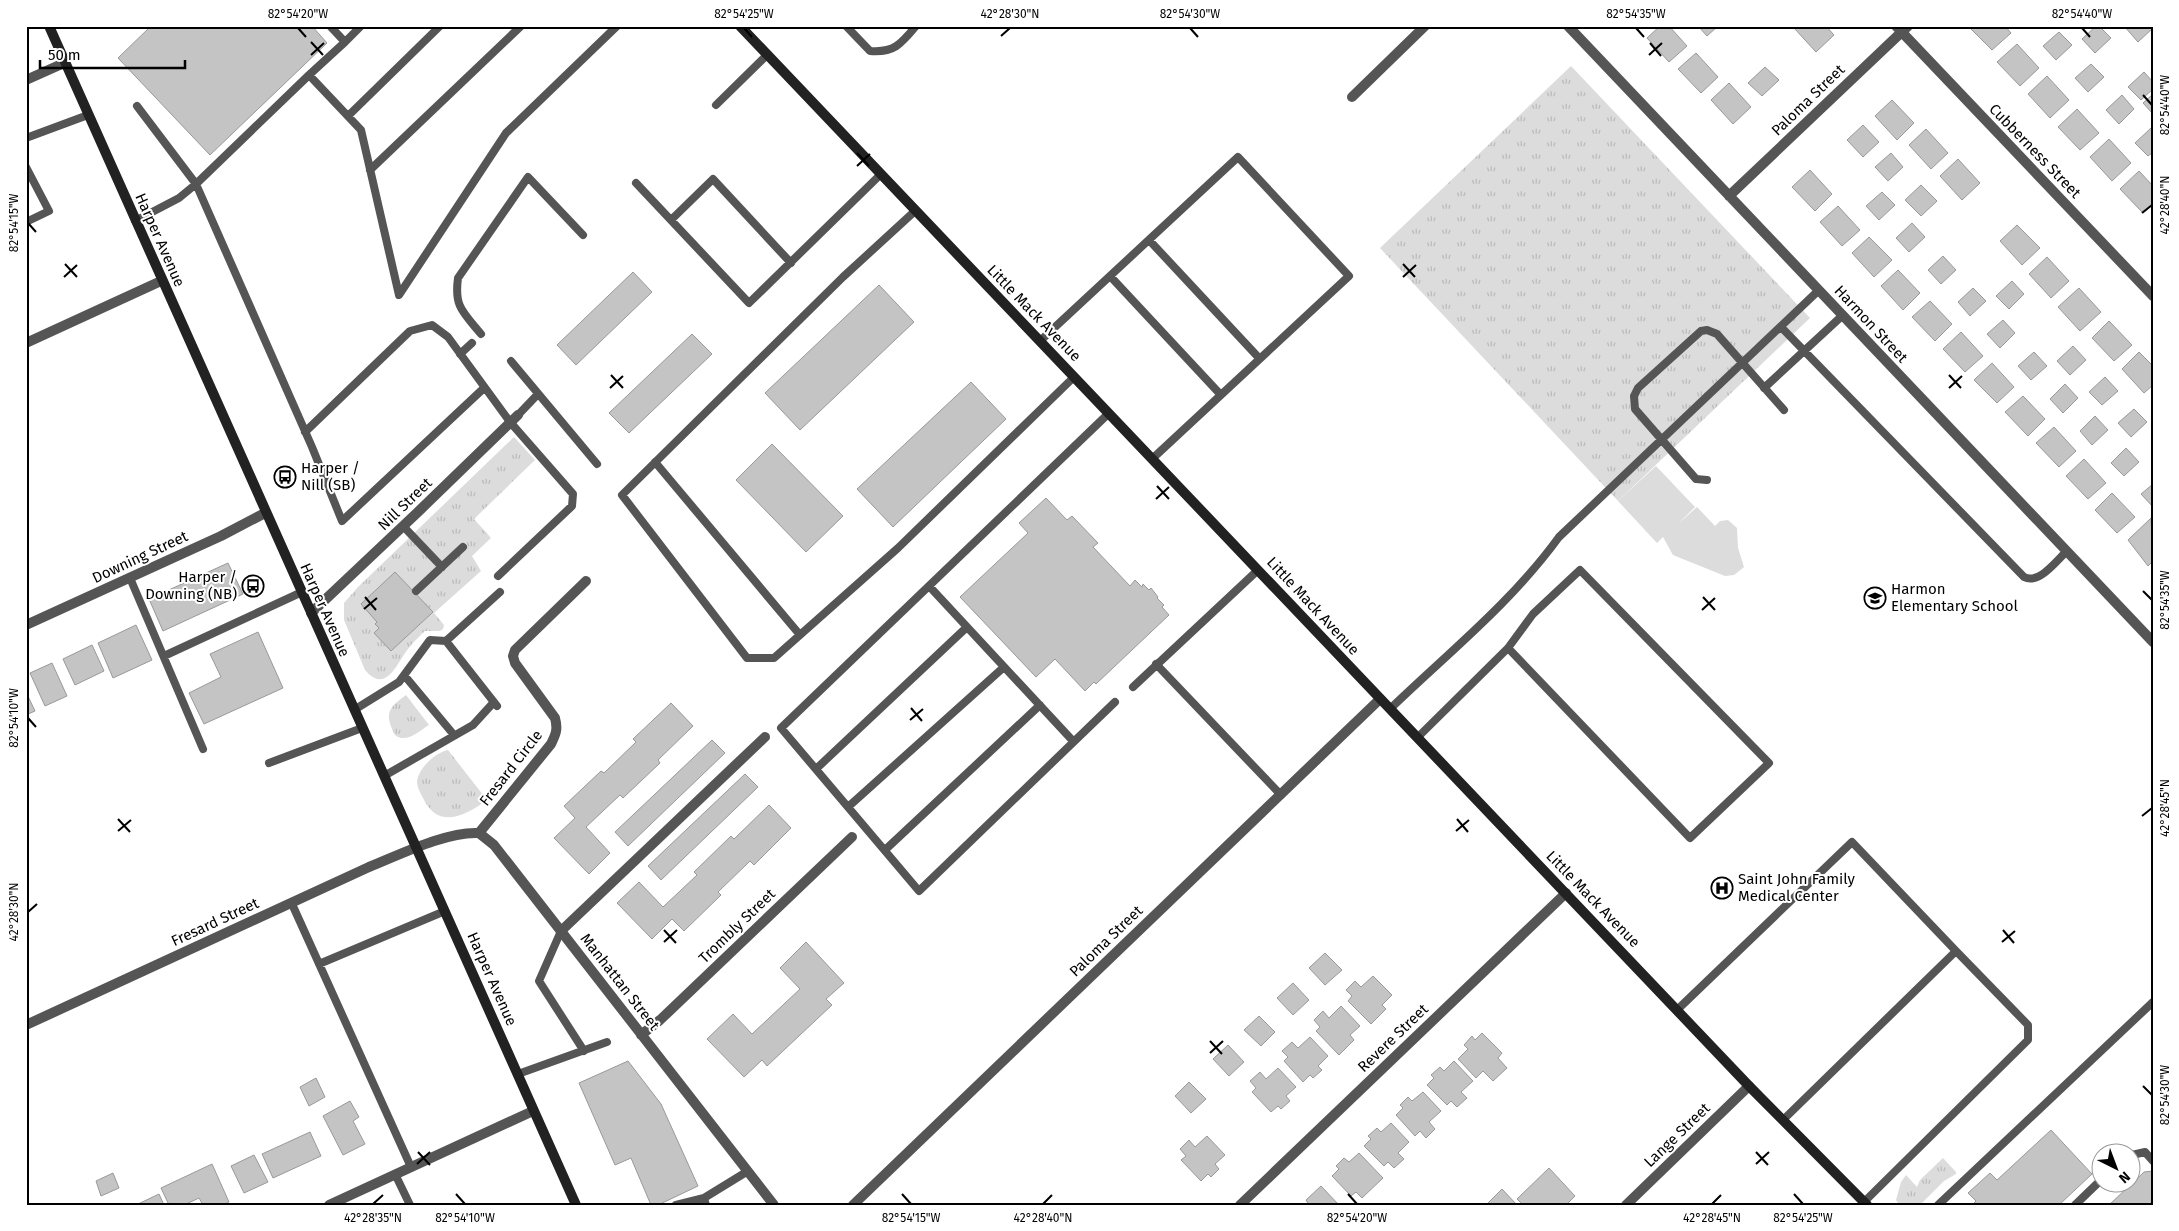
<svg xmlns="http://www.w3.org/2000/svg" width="2179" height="1231" viewBox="0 0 2179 1231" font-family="'Fira Sans',sans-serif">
  <defs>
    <pattern id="grass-tufts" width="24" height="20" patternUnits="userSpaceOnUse" patternTransform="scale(1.25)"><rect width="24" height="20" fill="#dcdcdc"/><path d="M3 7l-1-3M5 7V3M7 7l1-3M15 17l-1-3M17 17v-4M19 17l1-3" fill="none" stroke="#bbb"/></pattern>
  </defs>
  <rect width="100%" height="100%" fill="#fff"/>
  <path fill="url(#grass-tufts)" d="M1571,66L1810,318L1618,501L1380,248Z
    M514,437L535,460L474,519L491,538L472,556L481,571L434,613L444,625L443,629L440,631H425C419,637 413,642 408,649C397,663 386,695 365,670L344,620V603L358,587Z
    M406,695L429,725C419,731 406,744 395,735C384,714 388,708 406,695Z
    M448,750L487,800C465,816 438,830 423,798C420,792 415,784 418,777C422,765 437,752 448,750Z
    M1943,1158L1956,1172V1174L1944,1181L1920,1205H1899L1896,1200L1901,1182L1906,1175L1917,1187L1920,1180Z"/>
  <path fill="#dcdcdc" d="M1656,466L1695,507L1678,524L1697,507L1715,526L1720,521L1728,520L1737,528L1738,548L1744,567L1734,575L1725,576L1673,555L1663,537L1657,543L1618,501Z"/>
  <path fill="#c4c4c4" stroke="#999" d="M151,26H213L215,28L217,26H312L327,43L210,155L118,58Z
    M1660,26H1669L1687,46L1669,62L1647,38Z
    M1698,26H1718L1707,36Z
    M1796,26H1826L1834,35L1816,52L1794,28Z
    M2005,26L2011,33L1992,50L1969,27Z
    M2096,26H2099L2111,38L2095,53L2082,39Z
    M2124,26H2153V28L2138,42Z
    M2059,32L2072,45L2056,60L2043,46Z
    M2017,44L2039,68L2020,86L1997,62Z
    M1696,53L1718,77L1701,93L1678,69Z
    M2091,64L2104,77L2088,92L2075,78Z
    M1765,67L1779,80L1762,96L1748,83Z
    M2144,72L2153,82V89L2141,100L2128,87Z
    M2047,76L2069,100L2050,118L2028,94Z
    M1729,83L1751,107L1733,124L1711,100Z
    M2153,94V114L2143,103Z
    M2122,95L2134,109L2119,124L2106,110Z
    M1892,100L1914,123L1897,140L1875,116Z
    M2077,109L2099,133L2080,150L2058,127Z
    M1863,125L1879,142L1863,157L1847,140Z
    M2151,128L2153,130V152L2148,156L2135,143Z
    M1926,129L1948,153L1931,169L1909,145Z
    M2109,139L2131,163L2112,181L2090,157Z
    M1891,153L1903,167L1888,181L1875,167Z
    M1958,159L1980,183L1962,200L1940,176Z
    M1810,170L1832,194L1815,211L1792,187Z
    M2139,171L2153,186V204L2143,213L2120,189Z
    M1921,185L1937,201L1921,216L1905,200Z
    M1882,192L1895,205L1879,220L1866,206Z
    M1838,206L1860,230L1842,246L1820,222Z
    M1912,223L1925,237L1909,252L1896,238Z
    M2017,225L2040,248L2022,265L2000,241Z
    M1869,237L1892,260L1874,277L1852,253Z
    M1943,256L1956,270L1941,284L1928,270Z
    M2047,257L2069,281L2051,298L2029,274Z
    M1898,270L1920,293L1903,310L1881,286Z
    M633,272L652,292L576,365L557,345Z
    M2012,281L2024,294L2009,309L1996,296Z
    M879,285L914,322L800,430L765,393Z
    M1973,288L1986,301L1970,316L1958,302Z
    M2079,288L2101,312L2080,331L2058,307Z
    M1930,301L1952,324L1935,341L1912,317Z
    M2003,320L2015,333L2000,348L1987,334Z
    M2109,321L2132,345L2114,361L2092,338Z
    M1961,332L1983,356L1965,372L1943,349Z
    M692,334L712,354L629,433L609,413Z
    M2073,346L2086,360L2070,375L2057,361Z
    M2034,352L2047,366L2031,380L2018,366Z
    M2139,352L2153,366V385L2144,393L2122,369Z
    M1992,363L2014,387L1997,403L1974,380Z
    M2105,377L2118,391L2102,405L2089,392Z
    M971,382L1006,419L893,527L857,489Z
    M2065,384L2078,398L2063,413L2050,399Z
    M2023,396L2045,419L2028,436L2005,412Z
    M2134,409L2147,422L2131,437L2118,423Z
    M2095,416L2108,430L2092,445L2080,431Z
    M2054,427L2076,451L2059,467L2036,443Z
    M772,444L843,516L806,552L736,480Z
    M2126,448L2139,462L2124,476L2111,463Z
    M2084,459L2106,483L2088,499L2066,476Z
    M2153,484V507L2141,494Z
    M2112,493L2135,517L2117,533L2095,510Z
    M1046,498L1067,520L1072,516L1098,543L1093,547L1130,586L1135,580L1142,587L1143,584L1149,590L1151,588L1158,597L1157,598L1164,605L1162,607L1169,615L1096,684L1094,682L1085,691L1055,659L1036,677L960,597L1028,533L1019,523Z
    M2151,518L2153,561L2148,566L2128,540Z
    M228,563L243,594L163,631L149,599Z
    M395,572L433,612L391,651L374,633L379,628L375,624L377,622L361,604Z
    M136,625L152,660L113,678L98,643Z
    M258,632L283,688L204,724L189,693L221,677L210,654Z
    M92,645L104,671L75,685L63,659Z
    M52,663L67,696L45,706L30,673Z
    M26,692L35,711L26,715Z
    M671,703L693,726L658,760L660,763L623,798L620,795L586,827L610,853L589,874L554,838L575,818L564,806L601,771L604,773L636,742L633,739Z
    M712,740L725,753L628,846L615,832Z
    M745,774L758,787L661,880L648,866Z
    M769,805L791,828L754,865L750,861L718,892L721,895L684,931L672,919L652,939L617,903L639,882L663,907L697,875L694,872L731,836L734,839Z
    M806,942L844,983L826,999L832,1005L767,1066L762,1060L744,1077L707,1039L733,1014L752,1034L800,989L780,968Z
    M1325,953L1342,970L1325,985L1309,968Z
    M1373,976L1392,995L1382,1005L1386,1009L1371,1024L1348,1001L1352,996L1346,990L1355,981L1361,987Z
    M1293,983L1309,1000L1293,1015L1277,998Z
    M1341,1006L1360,1026L1350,1035L1354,1040L1339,1055L1316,1031L1320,1027L1314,1020L1323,1011L1329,1018Z
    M1259,1016L1275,1032L1261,1046L1244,1030Z
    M1482,1033L1502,1053L1498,1058L1507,1068L1493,1081L1483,1071L1476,1078L1458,1059L1468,1049L1464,1045L1472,1036L1475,1040Z
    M1310,1037L1328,1056L1318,1066L1322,1070L1313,1078L1310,1075L1303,1082L1284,1061L1288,1057L1282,1051L1292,1042L1298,1048Z
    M1228,1045L1244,1062L1229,1076L1213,1059Z
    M628,1061L661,1104L698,1186L658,1205H651L631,1158L615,1165L579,1083Z
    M1454,1061L1473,1081L1461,1092L1467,1098L1457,1107L1451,1101L1447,1105L1427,1085L1434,1078L1431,1075L1440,1067L1444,1071Z
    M1278,1068L1296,1087L1286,1096L1290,1101L1281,1109L1278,1106L1271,1112L1252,1092L1256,1088L1250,1081L1260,1072L1266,1079Z
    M316,1078L325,1097L309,1106L300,1087Z
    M1189,1082L1206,1099L1191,1113L1175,1096Z
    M1423,1092L1441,1111L1429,1122L1435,1129L1426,1138L1420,1131L1415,1136L1396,1115L1403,1108L1400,1105L1408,1097L1412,1101Z
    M350,1101L359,1117L353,1121L365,1144L343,1155L323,1116Z
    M1391,1123L1409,1142L1398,1153L1404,1159L1394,1168L1388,1162L1384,1166L1364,1146L1371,1139L1368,1136L1377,1128L1381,1132Z
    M2051,1130L2092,1174L2059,1205H1972L1976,1201L1968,1193L1990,1173L1997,1180Z
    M310,1132L321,1156L273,1178L262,1154Z
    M1207,1136L1225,1155L1215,1164L1219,1169L1211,1177L1208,1174L1201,1181L1181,1160L1186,1156L1180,1149L1189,1140L1195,1147Z
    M1359,1153L1383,1178L1362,1198L1356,1192L1351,1196L1332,1176L1339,1169L1336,1166L1344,1158L1349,1162Z
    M254,1155L268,1182L244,1193L231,1166Z
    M212,1164L229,1202L223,1205H203L199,1198L184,1205H169L161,1188Z
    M1549,1168L1575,1196L1566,1205H1523L1517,1199Z
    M2153,1171V1205H2109L2144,1172Z
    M113,1173L119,1188L101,1196L96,1181Z
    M1321,1186L1339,1205H1309L1306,1200Z
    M1502,1189L1517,1205H1486Z
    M159,1194L164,1205H136Z"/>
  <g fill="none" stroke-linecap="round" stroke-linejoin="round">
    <path stroke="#555" stroke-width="8" d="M846,26L870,51C894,53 901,44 916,26
      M345,42L361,26
      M309,75L345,42L330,26
      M716,105L767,55
      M137,106L196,184L309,75L361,130L399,295L506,133L617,26
      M348,116L440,26
      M26,138L88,115
      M26,167L49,211L26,222
      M370,170L521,26
      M636,183L749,303L881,174
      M915,211L843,277L622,495L747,658H774L898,548L1074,377
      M671,220L713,179L791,263
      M135,221L179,198L196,184L312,447L342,521L484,388
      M1149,240L1259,358
      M1110,276L1220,394
      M1781,327L2024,577C2039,585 2056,561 2067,551
      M481,334C463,312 454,307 458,278L528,177L583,235
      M1040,341L1238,157L1349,276L1152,459
      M460,354L472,343
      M511,361L597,464
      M1764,388L1843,315
      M1108,414L781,728L919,891L1115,702
      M518,415L538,394
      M305,432L410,331L432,325L448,337L510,422L573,494L572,506L498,576
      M655,462L800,635
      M1707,480L1696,479L1635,409L1634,396L1638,388L1701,331L1707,330L1717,334L1784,410
      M403,526L442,567
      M130,578L203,749
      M929,586L1073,741
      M416,591L463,547
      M446,641L500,592
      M164,656L302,592
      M1156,664L1281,795
      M404,675L454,735
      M1133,687L1258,570
      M1390,709C1448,653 1511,603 1559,537L1819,290
      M354,710L399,682L430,640L446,641L497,706
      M1418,737L1508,648L1533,614L1580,570L1769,763L1690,838L1508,648
      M269,763L362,728
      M816,769L967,627
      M384,776L473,725L494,702
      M848,807L1004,667
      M885,850L1040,705
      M292,904L411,1167
      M561,931L539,981L584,1051
      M319,964L445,911
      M1677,1010L1852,842L1956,951
      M518,1074L607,1042
      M1784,1119L1956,951L2028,1025V1040L1864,1202
      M2132,1155L2145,1152L2153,1161
      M395,1174L410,1205
      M704,1198L748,1171
      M676,1205L704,1198L706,1205
      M1938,1205L2153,1002
      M2075,1205L2102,1179"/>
    <path stroke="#555" stroke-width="10" d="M1568,26L2153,642
      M1896,26L2153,296
      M26,80L64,63
      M1352,97L1425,26
      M1729,196L1908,26
      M26,343L161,281
      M311,613L420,510L518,415
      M26,625L221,536L265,513
      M479,833L551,744C556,734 558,729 555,718L515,663L513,656L515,650L586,581
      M561,931L765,737
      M26,1025L369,867C399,855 447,831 479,833L494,845L774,1205
      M641,1035L660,1020L852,837
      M329,1205L533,1111
      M853,1205L1380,699
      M1240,1205L1566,893
      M1626,1205L1749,1086"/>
    <path stroke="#222" stroke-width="10" d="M49,26L576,1205
      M740,26L1749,1086L1867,1205"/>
  </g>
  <path fill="none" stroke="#000" stroke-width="2" d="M298,28L306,37M744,28L752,37M1190,28L1198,37M1636,28L1644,37M2082,28L2090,37M1001,36L1010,28M311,42L323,55M1650,43L1661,56M311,55L324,43M1649,55L1662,43M2143,95L2152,105M857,153L869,166M857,166L870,154M2142,213L2152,205M28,223L36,232M65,264L77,277M1403,264L1415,277M64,277L77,265M1403,277L1416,265M611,375L623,388M1949,375L1961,388M610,388L623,376M1949,388L1962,376M1157,486L1169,499M1156,499L1169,487M2143,591L2152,600M365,597L376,610M1703,597L1715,610M364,609L377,598M1702,610L1715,598M911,708L922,721M28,718L36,727M910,720L923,709M2142,816L2152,808M118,819L130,832M1457,819L1468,832M118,831L131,820M1456,831L1469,820M28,912L37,904M664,930L676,943M2003,930L2014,943M664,942L677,930M2002,942L2015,931M1210,1041L1222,1054M1210,1053L1223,1041M2143,1086L2152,1095M418,1152L430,1165M1756,1152L1768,1165M417,1164L430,1152M1756,1164L1769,1152M456,1194L465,1204M902,1194L911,1204M1348,1194L1357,1204M1794,1194L1803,1204M373,1204L383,1195M1043,1204L1052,1195M1712,1204L1721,1195"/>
  <defs>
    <g id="bus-ring" transform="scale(1.125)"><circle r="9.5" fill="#fff" stroke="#000" stroke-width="1.5"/><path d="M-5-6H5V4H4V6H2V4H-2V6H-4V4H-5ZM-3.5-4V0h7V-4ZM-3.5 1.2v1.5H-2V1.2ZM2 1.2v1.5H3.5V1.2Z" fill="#000"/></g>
    <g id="school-ring" transform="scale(1.125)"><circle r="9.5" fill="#fff" stroke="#000" stroke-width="1.5"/><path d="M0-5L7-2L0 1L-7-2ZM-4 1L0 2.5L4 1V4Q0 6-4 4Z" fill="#000"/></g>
    <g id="hospital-ring" transform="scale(1.125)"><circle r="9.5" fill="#fff" stroke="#000" stroke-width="1.5"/><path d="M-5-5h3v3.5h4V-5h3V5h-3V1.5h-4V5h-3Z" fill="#000"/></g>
  </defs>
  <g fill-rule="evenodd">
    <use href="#bus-ring" x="285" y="477"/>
    <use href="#bus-ring" x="253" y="586"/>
    <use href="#school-ring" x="1875" y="598"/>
    <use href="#hospital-ring" x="1722" y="888"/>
  </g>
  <g text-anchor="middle" stroke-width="4" stroke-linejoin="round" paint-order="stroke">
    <g font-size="15" fill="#000" stroke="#fff">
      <text transform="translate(1808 100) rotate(-44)" y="5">Paloma Street</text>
      <text transform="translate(2035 151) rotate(46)" y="5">Cubberness Street</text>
      <text transform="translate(160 240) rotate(66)" y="5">Harper Avenue</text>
      <text transform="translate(1034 313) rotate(46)" y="5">Little Mack Avenue</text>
      <text transform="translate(1871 324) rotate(47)" y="5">Harmon Street</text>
      <text transform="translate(405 504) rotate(-44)" y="5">Nill Street</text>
      <text transform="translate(140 557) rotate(-25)" y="5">Downing Street</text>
      <text transform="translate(1313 606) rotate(47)" y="5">Little Mack Avenue</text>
      <text transform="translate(325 610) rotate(66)" y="5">Harper Avenue</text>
      <text transform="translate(511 768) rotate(-52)" y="5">Fresard Circle</text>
      <text transform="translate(1593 899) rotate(46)" y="5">Little Mack Avenue</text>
      <text transform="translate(215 922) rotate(-25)" y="5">Fresard Street</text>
      <text transform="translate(737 926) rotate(-44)" y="5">Trombly Street</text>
      <text transform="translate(1106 941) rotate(-44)" y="5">Paloma Street</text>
      <text transform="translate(492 979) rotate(66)" y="5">Harper Avenue</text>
      <text transform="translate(620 982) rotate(52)" y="5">Manhattan Street</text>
      <text transform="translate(1393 1038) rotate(-44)" y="5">Revere Street</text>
      <text transform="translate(1677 1135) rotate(-44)" y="5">Lange Street</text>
    </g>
    <g font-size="15" fill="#000" stroke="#fff" text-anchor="start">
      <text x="301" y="473">Harper /<tspan x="301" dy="17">Nill (SB)</tspan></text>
      <text x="237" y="582" text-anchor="end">Harper /<tspan x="237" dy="17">Downing (NB)</tspan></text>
      <text x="1891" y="594">Harmon<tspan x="1891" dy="17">Elementary School</tspan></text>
      <text x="1738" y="884">Saint John Family<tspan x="1738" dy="17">Medical Center</tspan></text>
    </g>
  </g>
  <rect width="2179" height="1231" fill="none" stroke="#ffffff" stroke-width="55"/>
  <g transform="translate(2116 1168) rotate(138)"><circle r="24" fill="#ffffff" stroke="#999999"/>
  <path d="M0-4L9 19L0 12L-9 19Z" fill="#000000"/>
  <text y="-8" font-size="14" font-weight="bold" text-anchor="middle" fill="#000000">N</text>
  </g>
  <path d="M40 60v8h145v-8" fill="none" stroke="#000000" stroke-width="2.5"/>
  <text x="48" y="60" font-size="15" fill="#000000" stroke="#ffffff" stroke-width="4" paint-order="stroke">50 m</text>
  <rect x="28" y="28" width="2124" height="1176" fill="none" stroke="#000" stroke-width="2"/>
  <g font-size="12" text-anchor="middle" fill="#000">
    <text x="298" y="18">82°54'20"W</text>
    <text x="744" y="18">82°54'25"W</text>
    <text x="1010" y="18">42°28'30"N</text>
    <text x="1190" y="18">82°54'30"W</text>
    <text x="1636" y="18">82°54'35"W</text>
    <text x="2082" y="18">82°54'40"W</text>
    <text transform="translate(2165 105) rotate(-90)" y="4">82°54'40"W</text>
    <text transform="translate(2165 205) rotate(-90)" y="4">42°28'40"N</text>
    <text transform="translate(14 223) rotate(-90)" y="4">82°54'15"W</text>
    <text transform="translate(2165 600) rotate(-90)" y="4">82°54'35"W</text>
    <text transform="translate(14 718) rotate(-90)" y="4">82°54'10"W</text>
    <text transform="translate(2165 808) rotate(-90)" y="4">42°28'45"N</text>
    <text transform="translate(14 912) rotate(-90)" y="4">42°28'30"N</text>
    <text transform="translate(2165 1095) rotate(-90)" y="4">82°54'30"W</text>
    <text x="373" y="1222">42°28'35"N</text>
    <text x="465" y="1222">82°54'10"W</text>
    <text x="911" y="1222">82°54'15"W</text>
    <text x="1043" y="1222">42°28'40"N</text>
    <text x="1357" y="1222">82°54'20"W</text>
    <text x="1712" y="1222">42°28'45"N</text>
    <text x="1803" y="1222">82°54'25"W</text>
  </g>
</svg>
